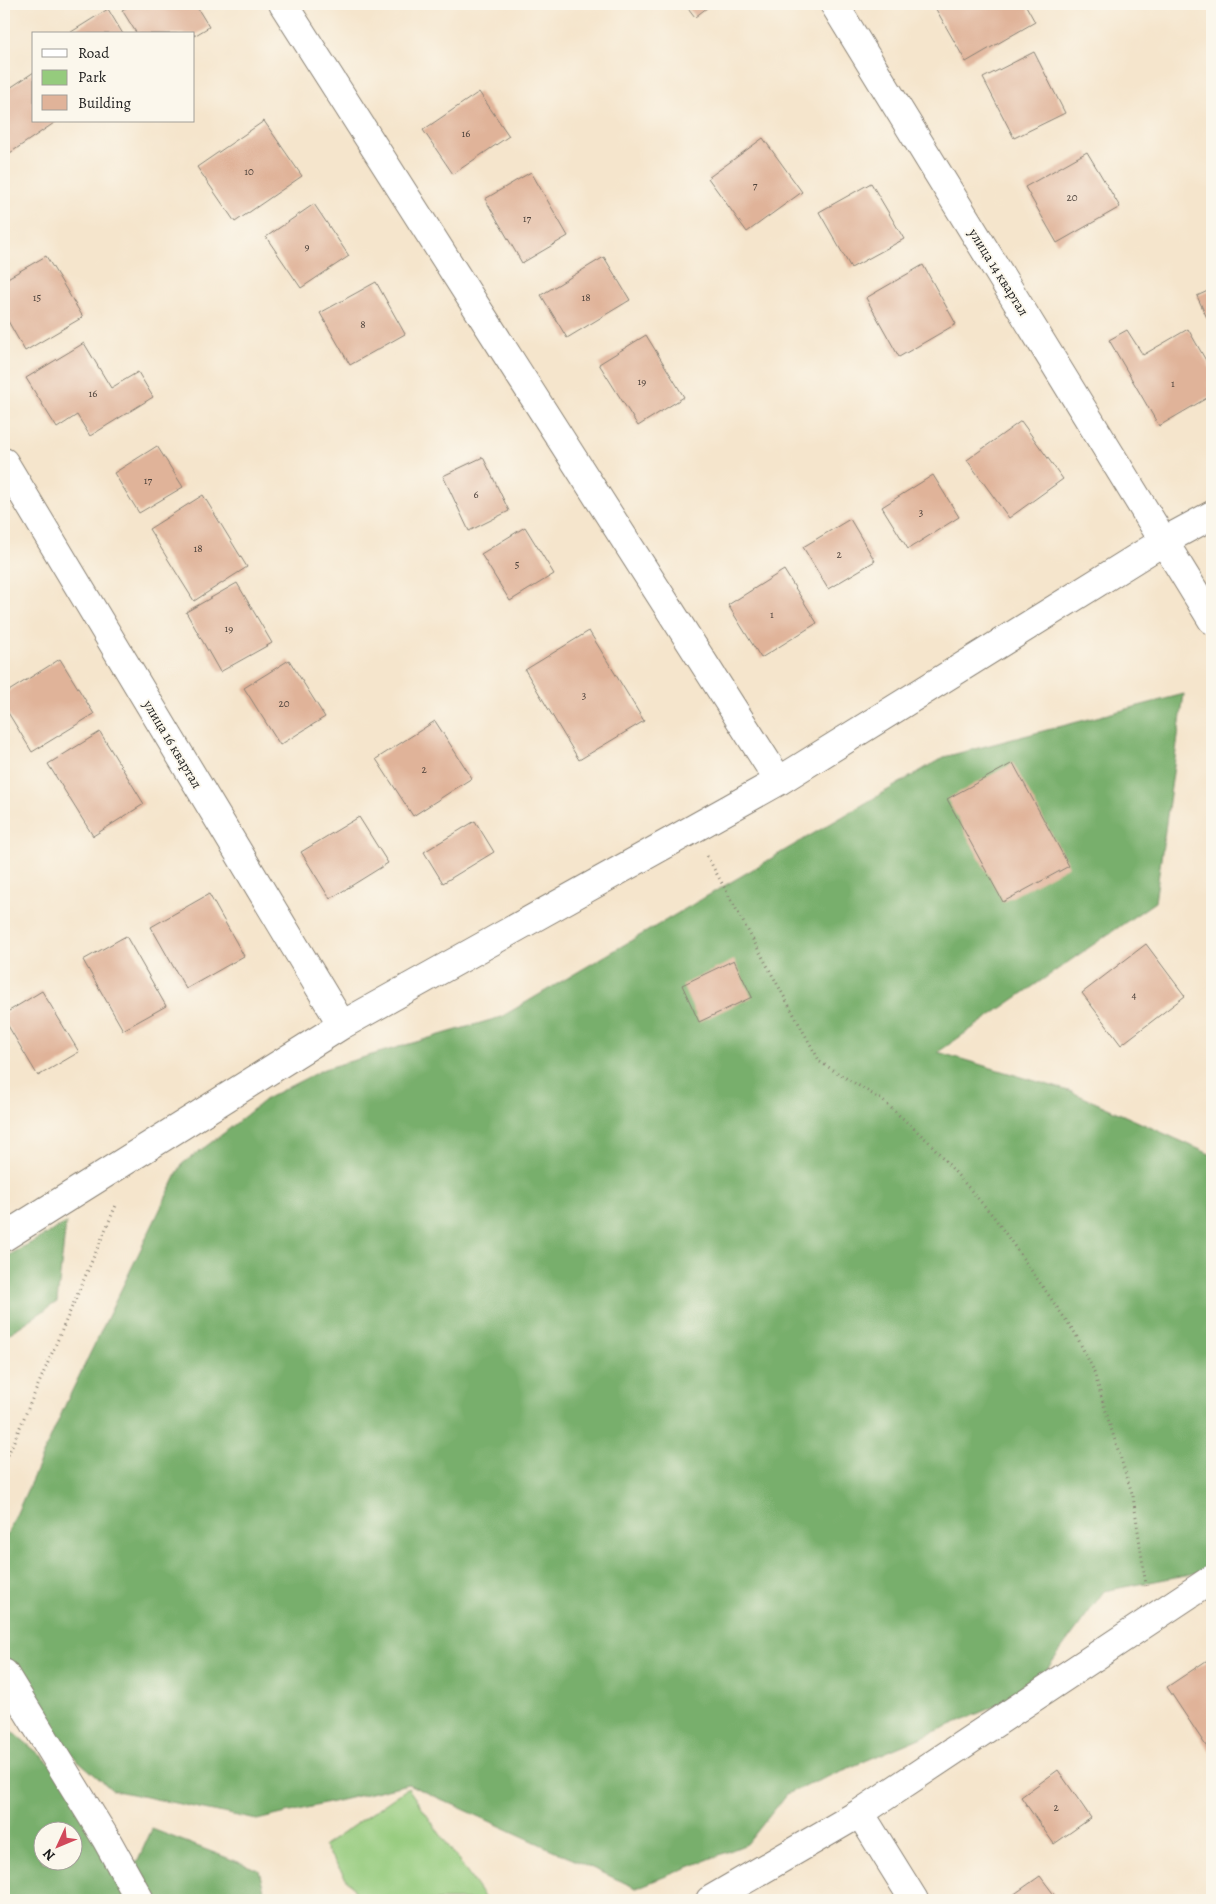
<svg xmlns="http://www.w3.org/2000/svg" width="1216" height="1904" viewBox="0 0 1216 1904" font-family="Alegreya,serif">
  <rect width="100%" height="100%" fill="#fbf7ec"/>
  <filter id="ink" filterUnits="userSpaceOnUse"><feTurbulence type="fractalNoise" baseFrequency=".02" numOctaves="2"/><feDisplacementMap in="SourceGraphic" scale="10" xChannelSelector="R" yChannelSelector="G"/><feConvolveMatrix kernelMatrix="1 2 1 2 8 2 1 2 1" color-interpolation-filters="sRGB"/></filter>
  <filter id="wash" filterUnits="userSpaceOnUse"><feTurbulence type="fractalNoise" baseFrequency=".0096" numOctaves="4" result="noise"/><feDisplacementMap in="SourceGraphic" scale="20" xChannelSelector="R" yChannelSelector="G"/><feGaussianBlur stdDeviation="1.12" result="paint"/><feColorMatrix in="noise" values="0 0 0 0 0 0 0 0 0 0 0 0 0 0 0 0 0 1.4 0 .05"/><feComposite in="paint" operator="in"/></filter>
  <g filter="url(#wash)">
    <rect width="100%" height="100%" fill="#f5e5cc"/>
    <path fill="#95cb7d" stroke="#58744c" d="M408,1788L486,1900H361L324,1846Z"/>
    <path fill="#78af6c" stroke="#4a6644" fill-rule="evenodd" d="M1184,694L1155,902L938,1052L1072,1092L1212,1155V1565L1206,1571L1104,1591L1031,1691L787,1794L747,1844L636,1888L408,1784L257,1820L112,1790L4,1696V1542L67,1401L182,1164L224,1133L267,1098L324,1069L501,1017L944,757Z
      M66,1223L57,1302L4,1337V1258Z
      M4,1724L53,1766L136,1864L152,1829L259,1870L266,1900H4ZM42,1832H72V1862H42Z"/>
    <g id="blocks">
      <path fill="#e0b399" d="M133,4H195L209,27L194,36V34H137L122,10Z
        M685,4H712L695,17Z
        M933,4H1025L1035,22L966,62Z
        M108,9L123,34H68Z
        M1034,52L1065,113L1014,138L983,78Z
        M34,72V121H57L4,157V92Z
        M479,92L509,136L453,174L423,130Z
        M264,121L302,176L235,222L197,167Z
        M763,138L802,192L747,232L708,178Z
        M1087,152L1120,207L1057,243L1025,187Z
        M531,172L568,236L522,263L485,199Z
        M871,183L904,239L851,268L819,212Z
        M314,204L349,256L301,288L266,237Z
        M46,256L83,317L25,351L4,314V280Z
        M604,257L630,300L567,338L541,295Z
        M923,265L956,324L899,357L866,298Z
        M376,282L405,334L350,365L320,313Z
        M1212,289V329L1197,296Z
        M1188,329L1212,371V395L1159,426L1109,340L1127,330L1143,355Z
        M646,335L684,397L638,426L599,364Z
        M84,343L111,388L138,372L153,397L90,436L77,415L57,428L26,378Z
        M1021,421L1063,479L1009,518L967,460Z
        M157,446L183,487L139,513L114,473Z
        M483,457L509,511L469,531L443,476Z
        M933,475L959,517L908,549L882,507Z
        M203,495L247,567L194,601L149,529Z
        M850,519L875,561L828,589L803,547Z
        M525,527L554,574L510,601L481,554Z
        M784,570L817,623L761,658L728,605Z
        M237,583L272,643L220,672L186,612Z
        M589,631L644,721L579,760L525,670Z
        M60,659L94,714L32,752L4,706V694Z
        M289,660L325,717L280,745L244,688Z
        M435,721L472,778L413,816L376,759Z
        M100,732L144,804L93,836L48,764Z
        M1013,763L1069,866L1003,902L947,799Z
        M359,817L388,863L330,899L301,852Z
        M475,821L494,852L443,883L424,852Z
        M209,894L244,956L186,989L151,927Z
        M126,936L166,1006L123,1030L83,960Z
        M1146,944L1185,996L1121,1045L1082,993Z
        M734,960L752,997L699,1022L682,985Z
        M42,991L79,1052L38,1076L4,1019V1014Z
        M1212,1657V1755L1167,1687Z
        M1058,1770L1091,1818L1054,1844L1021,1797Z
        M1040,1876L1058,1900H1006Z"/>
    </g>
  </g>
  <g filter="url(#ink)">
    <use href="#blocks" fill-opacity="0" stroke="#888074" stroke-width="1"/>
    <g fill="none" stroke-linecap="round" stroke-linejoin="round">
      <g stroke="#888074" stroke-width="30">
        <path id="street" d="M283,4L779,781
          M834,4L1212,620
          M4,462L342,1025
          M4,1237L342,1025L779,781L1164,541L1212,515
          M4,1673L106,1839L140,1900
          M860,1813L914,1900
          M710,1900L860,1813L1212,1579"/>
      </g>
      <path stroke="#888074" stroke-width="3" stroke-dasharray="1 4" stroke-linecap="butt" d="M707,856L820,1062L882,1100L930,1143L994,1217L1075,1333L1093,1369L1110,1425L1133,1496L1146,1586
        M4,1464L117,1203"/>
      <use href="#street" stroke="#fff" stroke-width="28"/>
    </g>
  </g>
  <g text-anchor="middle" stroke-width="4" stroke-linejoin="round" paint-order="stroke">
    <g font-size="11" fill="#4d423b">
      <text x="466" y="137">16</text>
      <text x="249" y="175">10</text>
      <text x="755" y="189">7</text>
      <text x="1072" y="201">20</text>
      <text x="527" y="222">17</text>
      <text x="307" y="250">9</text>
      <text x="37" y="301">15</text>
      <text x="586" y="301">18</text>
      <text x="363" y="328">8</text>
      <text x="642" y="385">19</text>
      <text x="1173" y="387">1</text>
      <text x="93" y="397">16</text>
      <text x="148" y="484">17</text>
      <text x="476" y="498">6</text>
      <text x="921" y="516">3</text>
      <text x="198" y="552">18</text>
      <text x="839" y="558">2</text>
      <text x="517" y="568">5</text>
      <text x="772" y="618">1</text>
      <text x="229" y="632">19</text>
      <text x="584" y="699">3</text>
      <text x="284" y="707">20</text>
      <text x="424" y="773">2</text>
      <text x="1134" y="999">4</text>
      <text x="1056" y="1811">2</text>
    </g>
    <g font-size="14" fill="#1c1c1c" stroke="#fbf7ec">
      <text transform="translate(999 272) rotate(58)" y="5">улица 14 квартал</text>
      <text transform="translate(173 744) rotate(59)" y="5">улица 16 квартал</text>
    </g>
  </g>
  <rect width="1216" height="1904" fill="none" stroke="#fbf7ec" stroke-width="20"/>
  <rect x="32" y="32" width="162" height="90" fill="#fbf7ec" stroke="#a29f99"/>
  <rect x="42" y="49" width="25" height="8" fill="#ffffff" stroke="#a29f99"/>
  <text x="78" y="58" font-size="15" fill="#1c1c1c">Road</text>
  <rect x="42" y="70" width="25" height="15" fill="#95cb7d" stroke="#a29f99"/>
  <text x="78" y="82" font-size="15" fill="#1c1c1c">Park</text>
  <rect x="42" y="95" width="25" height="15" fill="#e0b399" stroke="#a29f99"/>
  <text x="78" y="108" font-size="15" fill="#1c1c1c">Building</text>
  <g transform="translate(58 1846) rotate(226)"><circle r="24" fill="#fbf7ec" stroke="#a29f99"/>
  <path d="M0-4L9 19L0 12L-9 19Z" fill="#d1495b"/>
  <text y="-8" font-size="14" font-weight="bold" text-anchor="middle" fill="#1c1c1c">N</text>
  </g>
</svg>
